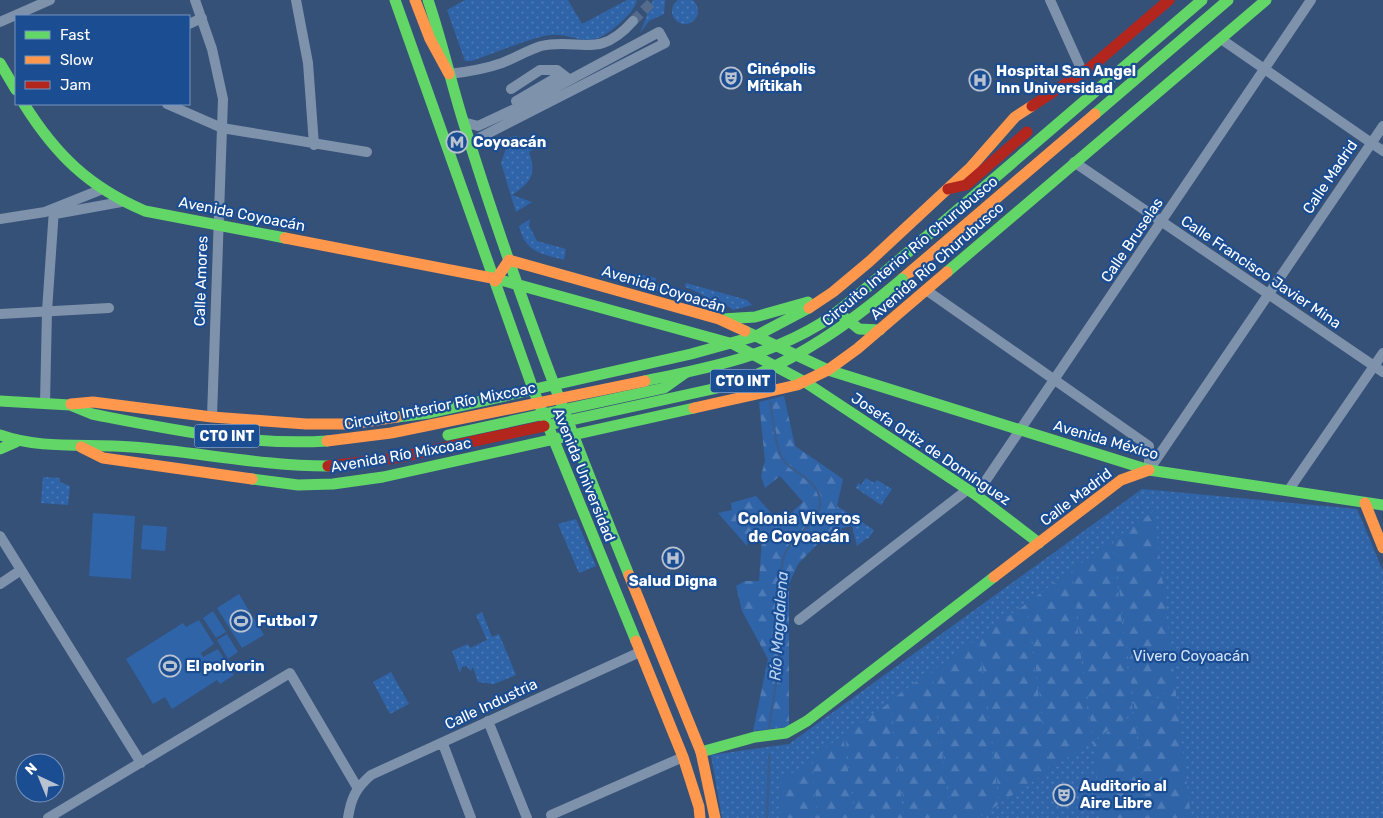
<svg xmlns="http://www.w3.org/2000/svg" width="1383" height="818" viewBox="0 0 1383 818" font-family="Rubik,sans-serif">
  <defs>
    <pattern id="green-dots" width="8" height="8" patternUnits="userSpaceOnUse" patternTransform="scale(1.25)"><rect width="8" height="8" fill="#2f64a9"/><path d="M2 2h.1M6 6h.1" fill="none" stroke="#4e7bb6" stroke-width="1.8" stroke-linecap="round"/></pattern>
    <pattern id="forest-firs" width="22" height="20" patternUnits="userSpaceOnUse" patternTransform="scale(1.25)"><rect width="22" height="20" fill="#2f64a9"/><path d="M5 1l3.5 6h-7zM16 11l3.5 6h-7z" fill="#4e7bb6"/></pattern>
  </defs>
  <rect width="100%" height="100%" fill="#365178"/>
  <path fill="url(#green-dots)" d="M672 11a13 13 0 1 1 26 0a13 13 0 1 1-26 0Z
    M465,0H568L582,24L627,0H637C634,11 627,16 619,24C584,56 577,29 544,36C519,42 495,53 471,61H465L447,10Z
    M653,0H665L664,14L649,21L640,33Z
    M516,136L522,145L533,137L539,146L529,152C537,175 531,182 512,195L532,202L516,212L501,163L510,137Z
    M530,219L529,226L537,241L566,249L564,260C540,253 526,253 519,226Z
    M638,274L656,278L655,284L694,295L696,301L644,287L645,281L627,277Z
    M686,283L747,300L752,305L733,310C725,302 716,303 707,298C699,293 694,290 685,287Z
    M43,477L60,478V482L70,486L68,505L41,503Z
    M866,478L874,483L877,480L892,489L881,505L856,488L858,483L861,485Z
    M1142,489L1357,509L1383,571V818H722L711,755L789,744Z
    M837,506L874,530L868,539L867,538L857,546L852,526L842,528L834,545L829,542Z
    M576,519L596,566L579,573L558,524Z
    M482,612L492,637L499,634L516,675L494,684L478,682L473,667L471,671L466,666L462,667L460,673L452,651L468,644L470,648L487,640L476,615Z
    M391,672L409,704L390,714L373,682Z"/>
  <path fill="url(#forest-firs)" d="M784,396L795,446L843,479L832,529L798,564L789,584V727L753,731L768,659L742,611L736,586L745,581H759L762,539L748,538L747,546L718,513L732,510L731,503L756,496L780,523L803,502L780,476L765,488L761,476L765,461L759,402Z
    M1154,511L1175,685L1135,712L1113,540Z
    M1112,541L1133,713L1093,741L1072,570Z
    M1071,571L1091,741L1050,770L1027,603Z
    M1026,604L1049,771L1000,803L979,637Z
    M978,638L999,804L978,818H952L932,671Z
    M931,671L951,818H906L890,701Z
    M1175,686L1191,818H1148L1135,714Z
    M889,703L904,818H856L845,734Z
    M1134,714L1147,818H1102L1093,742Z
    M843,735L855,818H818L812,758Z
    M811,759L817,818H782L780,782Z"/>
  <path fill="#2f64a9" d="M93,513L135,516L131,579L89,576Z
    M143,525L167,527L165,551L141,549Z
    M239,594L264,635L242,648L217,608Z
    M213,611L226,632L216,638L203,618Z
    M199,620L214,644L201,653L203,657L218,649L234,675L220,684L217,680L172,709L165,697L153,704L126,659L183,623L186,627Z
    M227,634L238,652L228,659L217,640Z"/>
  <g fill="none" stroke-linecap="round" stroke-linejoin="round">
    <path stroke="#3a5d8f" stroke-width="2.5" d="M769,729C773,698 780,666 781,634C782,609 778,583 783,559C788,536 823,524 820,499C817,479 794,474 784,461C775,449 773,417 770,402
      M767,818L769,755"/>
    <path stroke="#546b8c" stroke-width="10" stroke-dasharray="10 5" stroke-linecap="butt" d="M633,21L654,0"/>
    <path stroke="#7f92ab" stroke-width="10" d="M195,0L212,49L223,99L212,417
      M296,0L308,63L314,145
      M1050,0L1083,73
      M0,22L50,0
      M189,24L202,18
      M1221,39L1383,151
      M449,74C467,72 485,69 502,63C515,58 528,50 541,46C579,37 598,61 633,21
      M511,89L540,70H557L570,80
      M516,101L552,80L566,77
      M167,104L222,128L367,152
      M463,122L478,126L521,106L659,32L665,43L481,137L471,148
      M1074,162L1383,372
      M55,214L121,202
      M0,219L45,212L100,190
      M926,290L1149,446V470
      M0,314L109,308
      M45,403L47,311L54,209
      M1149,470L1383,126
      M1288,491L1383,353
      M976,495L1311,0
      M0,536L141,763
      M0,584L21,570
      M799,620L967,490
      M488,721L527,818
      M440,745L443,744L471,818
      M551,815L683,757
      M48,818L290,673L357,787
      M348,818C351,798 356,788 371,775L640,652"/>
    <path stroke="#63d668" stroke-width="11" d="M395,0L533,389L636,641
      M428,0C442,41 451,83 464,124C511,277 569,427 629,575
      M0,63L16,90
      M24,104C56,155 89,187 145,211L285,238
      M1095,114L1228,0
      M892,266L1202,0
      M947,272L1266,0
      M497,279L733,344L805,382
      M844,317L859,329L880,330
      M722,319L755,317L808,302
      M745,331L828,370
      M828,370L1149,470L1383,505
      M805,382L976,495L1039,543
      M0,401L70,405L92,414C169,429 249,446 327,441
      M397,417L429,413L691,354L756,336L809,308
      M0,435C42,450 88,443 132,447C198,452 262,466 328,466
      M448,435L664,388L685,373
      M0,449L16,442
      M252,479L298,485L333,484L383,477L694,408
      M701,752L755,737L786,733L807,721L994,577"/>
    <path stroke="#ff974d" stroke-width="11" d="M415,0L430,39L449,74
      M285,238L497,279
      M902,279L1095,114
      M495,281L509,260L719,319L745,331
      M809,308L833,292L870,261L971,167L1015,117L1032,106
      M71,404L93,402L212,417L306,424H351L397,417
      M694,408L797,385L828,370L857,349L947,272
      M81,447L103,458L252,479
      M1365,503L1383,548
      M629,575L701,752L715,818
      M994,577L1121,480L1149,470
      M636,641L683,757L699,807L700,818"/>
    <path stroke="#b3261e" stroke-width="11" d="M1032,106L1091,67L1169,0
      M948,189L966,185L1027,132"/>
    <path stroke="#63d668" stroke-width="11" d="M645,381C706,368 766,357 820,324C845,308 869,285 892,266
      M544,426L731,385C798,360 848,325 902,279"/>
    <path stroke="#ff974d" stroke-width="11" d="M327,441L391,433L645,381"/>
    <path stroke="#b3261e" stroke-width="11" d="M328,466L396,458L544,426"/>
  </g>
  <defs>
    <g id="theatre-ring" transform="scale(1.125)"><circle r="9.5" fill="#1b4d93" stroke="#b9c2d0" stroke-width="1.5"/><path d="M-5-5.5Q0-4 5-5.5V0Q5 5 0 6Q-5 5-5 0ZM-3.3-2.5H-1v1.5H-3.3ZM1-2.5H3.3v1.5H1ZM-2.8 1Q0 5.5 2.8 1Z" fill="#b9c2d0"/></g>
    <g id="hospital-ring" transform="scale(1.125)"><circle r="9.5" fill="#1b4d93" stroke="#b9c2d0" stroke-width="1.5"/><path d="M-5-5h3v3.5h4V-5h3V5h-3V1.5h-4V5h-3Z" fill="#b9c2d0"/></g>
    <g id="metro-ring" transform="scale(1.125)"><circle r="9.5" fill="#1b4d93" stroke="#b9c2d0" stroke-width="1.5"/><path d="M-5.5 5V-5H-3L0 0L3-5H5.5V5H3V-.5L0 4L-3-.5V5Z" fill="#b9c2d0"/></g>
    <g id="stadium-ring" transform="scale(1.125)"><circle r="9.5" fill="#1b4d93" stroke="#b9c2d0" stroke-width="1.5"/><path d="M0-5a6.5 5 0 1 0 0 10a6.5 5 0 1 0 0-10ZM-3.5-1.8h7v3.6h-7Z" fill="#b9c2d0"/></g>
  </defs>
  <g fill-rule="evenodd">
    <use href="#theatre-ring" x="731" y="78"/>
    <use href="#hospital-ring" x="980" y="80"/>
    <use href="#metro-ring" x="457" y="142"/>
    <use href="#hospital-ring" x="673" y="558"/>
    <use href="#stadium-ring" x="241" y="621"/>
    <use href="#stadium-ring" x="170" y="666"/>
    <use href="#theatre-ring" x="1064" y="795"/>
  </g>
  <g text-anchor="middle" stroke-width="4.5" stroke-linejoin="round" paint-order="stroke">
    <g fill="#1b4d93" stroke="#bbcadf" stroke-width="1">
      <rect x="710.5" y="369.5" width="65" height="23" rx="4"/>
      <rect x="194.5" y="424.5" width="65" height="23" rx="4"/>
    </g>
    <g font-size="14" font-weight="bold" fill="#fff">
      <text x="743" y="386">CTO INT</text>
      <text x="227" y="441">CTO INT</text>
    </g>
    <g font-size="15" font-weight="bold" fill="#fff" stroke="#1b4d93" text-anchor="start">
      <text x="747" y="74">Cinépolis<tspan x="747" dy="17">Mítikah</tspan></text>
      <text x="996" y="76">Hospital San Angel<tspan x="996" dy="17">Inn Universidad</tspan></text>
      <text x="473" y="147">Coyoacán</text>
      <text x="673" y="586" text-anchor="middle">Salud Digna</text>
      <text x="257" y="626">Futbol 7</text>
      <text x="186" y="671">El polvorin</text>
      <text x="1080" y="791">Auditorio al<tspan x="1080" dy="17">Aire Libre</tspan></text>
    </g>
    <g font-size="15" fill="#fff" stroke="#1b4d93">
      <text transform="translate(1330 177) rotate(-56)" y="5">Calle Madrid</text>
      <text transform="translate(242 214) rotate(11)" y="5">Avenida Coyoacán</text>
      <text transform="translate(1132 240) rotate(-56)" y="5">Calle Bruselas</text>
      <text transform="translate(910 251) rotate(-40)" y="5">Circuito Interior Río Churubusco</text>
      <text transform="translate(937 261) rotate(-41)" y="5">Avenida Río Churubusco</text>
      <text transform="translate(1261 272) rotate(34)" y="5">Calle Francisco Javier Mina</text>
      <text transform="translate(201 281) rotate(-88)" y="5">Calle Amores</text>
      <text transform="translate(664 289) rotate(17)" y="5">Avenida Coyoacán</text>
      <text transform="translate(440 406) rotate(-11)" y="5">Circuito Interior Río Mixcoac</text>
      <text transform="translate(1106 440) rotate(16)" y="5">Avenida México</text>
      <text transform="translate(931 449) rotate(34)" y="5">Josefa Ortiz de Domínguez</text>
      <text transform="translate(401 455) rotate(-10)" y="5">Avenida Río Mixcoac</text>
      <text transform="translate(584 475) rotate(68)" y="5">Avenida Universidad</text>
      <text transform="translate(1076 497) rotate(-37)" y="5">Calle Madrid</text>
      <text transform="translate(491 704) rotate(-25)" y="5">Calle Industria</text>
    </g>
    <g font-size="15" fill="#d3e4fa" stroke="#1b4d93">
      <text x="1191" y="661">Vivero Coyoacán</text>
    </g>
    <g font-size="16" font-weight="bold" fill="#fff" stroke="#1b4d93">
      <text x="799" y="524">Colonia Viveros<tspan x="799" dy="18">de Coyoacán</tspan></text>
    </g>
    <g font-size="16" font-style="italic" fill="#b8d3f6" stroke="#1b4d93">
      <text transform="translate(778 626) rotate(-86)" y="6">Río Magdalena</text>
    </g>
  </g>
  <rect x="15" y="15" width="175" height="90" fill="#1b4d93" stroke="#7694be"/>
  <rect x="25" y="31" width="25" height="8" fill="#63d668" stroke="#7694be"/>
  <text x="60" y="40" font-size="15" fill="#ffffff">Fast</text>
  <rect x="25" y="56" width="25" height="8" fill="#ff974d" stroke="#7694be"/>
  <text x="60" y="65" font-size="15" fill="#ffffff">Slow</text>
  <rect x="25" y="81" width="25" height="8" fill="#b3261e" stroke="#7694be"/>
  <text x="60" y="90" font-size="15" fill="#ffffff">Jam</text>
  <g transform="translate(40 778) rotate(316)"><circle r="24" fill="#1b4d93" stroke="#7694be"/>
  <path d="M0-4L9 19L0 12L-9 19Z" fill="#b9c2d0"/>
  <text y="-8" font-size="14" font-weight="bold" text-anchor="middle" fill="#ffffff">N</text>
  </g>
</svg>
